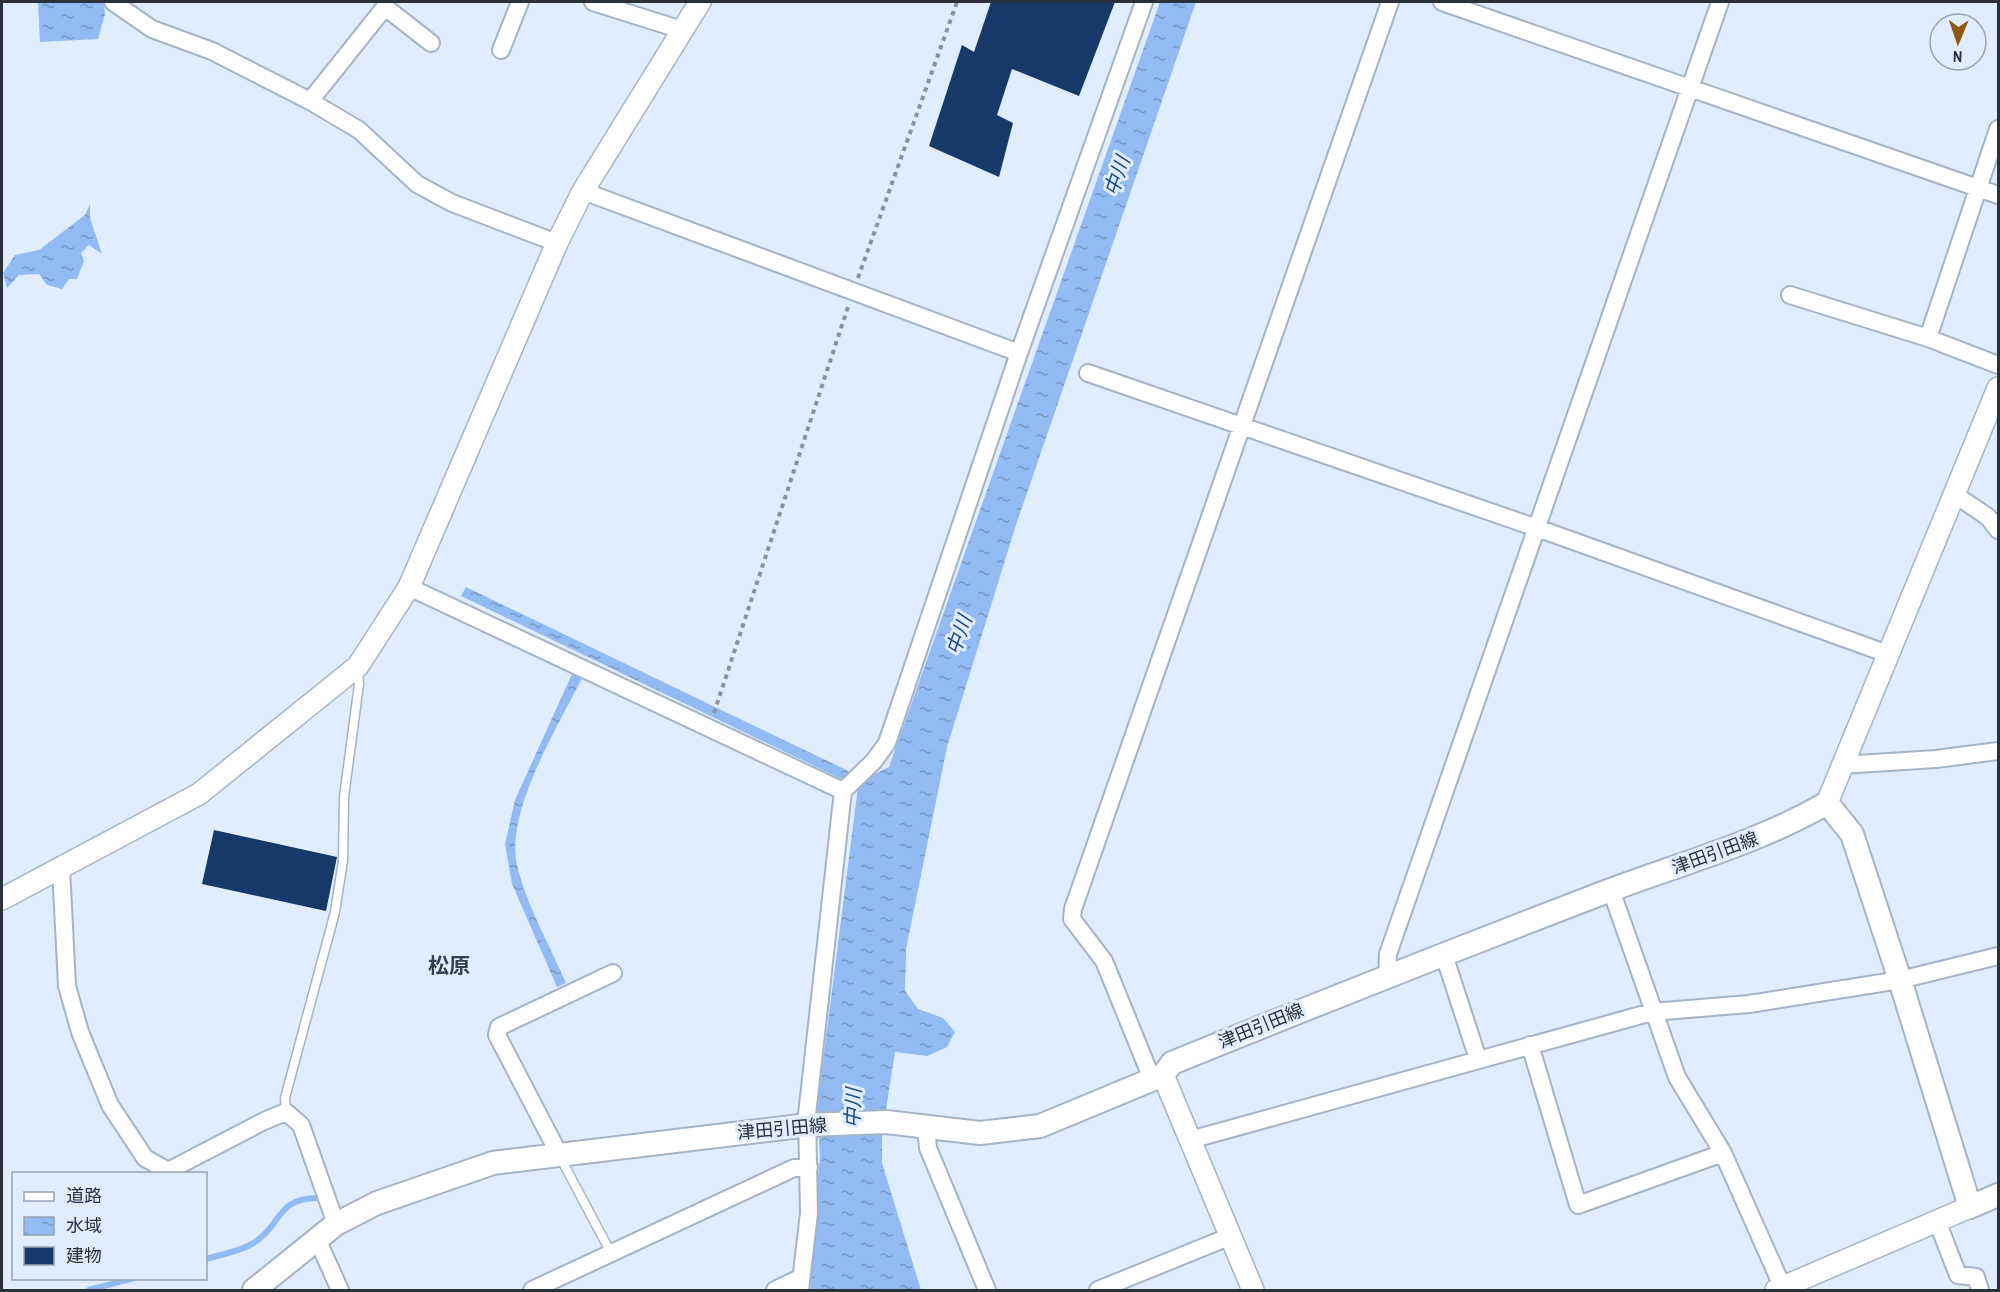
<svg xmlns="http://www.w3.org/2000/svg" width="2000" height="1292" viewBox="0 0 2000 1292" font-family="'Archivo Narrow','Noto Sans JP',sans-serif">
  <defs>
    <pattern id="water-ripples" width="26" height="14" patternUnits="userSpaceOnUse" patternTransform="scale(1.5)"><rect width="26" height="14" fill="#92baf3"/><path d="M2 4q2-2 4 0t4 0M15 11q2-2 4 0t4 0" fill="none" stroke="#7798c6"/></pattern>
  </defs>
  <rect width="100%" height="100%" fill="#e0edff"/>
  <path fill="url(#water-ripples)" d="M38,2H104L105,14L98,39L40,42Z
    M1160,2H1196L1016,525L947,747L906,949L905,991L918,1009L943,1018L955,1032L947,1047L927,1056L895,1052L882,1135V1163L921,1290H811L808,1271L820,1157L817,1108L858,787L461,596L466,587L865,779L889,767Z
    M90,204V218L102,254L89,245L81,253L84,261L77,279H69L62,289L47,285L39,274L19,275L7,288L3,273L15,255L39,250L85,215Z
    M572,674L582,678C558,727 505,811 517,865C526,904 550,946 566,983L557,987L512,884L505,844L515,800Z"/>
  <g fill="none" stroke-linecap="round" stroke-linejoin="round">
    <path stroke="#92baf3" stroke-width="6" d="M206,1259C219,1255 237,1252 250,1245C283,1227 274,1198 318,1198
      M89,1290L134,1278"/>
  </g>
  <path fill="#163969" d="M991,2H1115L1079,96L1012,69L997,115L1013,123L999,177L929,146L962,45L974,52Z
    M214,830L337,857L326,911L202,884Z"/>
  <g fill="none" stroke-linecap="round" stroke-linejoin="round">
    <g stroke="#a4b3c8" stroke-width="11">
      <path id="service" d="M286,1112L285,1098L335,912L343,861L344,797L359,684L358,669
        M560,1157L611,1253"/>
    </g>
    <g stroke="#a4b3c8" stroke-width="20">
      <path id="minor" d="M113,2L152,29L212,51L310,101L359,130L417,184L452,203L557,243
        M593,2L682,30
        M1442,2L1998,195
        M501,50L520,2
        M310,101L385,7L431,43
        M583,191L1019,353
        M1790,295L1928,338L1998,365
        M1928,338L1998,129
        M1088,373L1537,528L1888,654
        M1954,494L1988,517L1998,530
        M409,587L843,791
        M1841,765L1936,759L1998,751
        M61,868L67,986L80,1032L110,1105L145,1158L168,1171L264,1121L286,1112L301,1125L336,1224
        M1611,890L1677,1077L1723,1153L1783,1288
        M1444,955L1478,1059
        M1387,976L1388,954L1720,2
        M1530,1045L1578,1205L1723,1153
        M1152,1079L1104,961L1072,919L1073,909L1390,2
        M926,1126L928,1148L987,1290
        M1190,1140L1652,1012L1749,1004L1900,980L1998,956
        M559,1154L497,1035L499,1027L613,973
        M1937,1221L1958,1275L1976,1277L1980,1290
        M317,1239L340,1290
        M532,1290L794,1168L809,1167
        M775,1290L800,1278
        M800,1290L809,1213L807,1115L843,791L874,761L887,743L1019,353L1144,2
        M1098,1290L1231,1236"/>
    </g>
    <g stroke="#a4b3c8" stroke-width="24">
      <path id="tertiary" d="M1827,803L1998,388
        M2,899L199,794L358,666L409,587L557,243L583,191L700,2
        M1163,1075L1253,1290
        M1776,1290L1970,1207"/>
    </g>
    <g stroke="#a4b3c8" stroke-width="26">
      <path id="secondary" d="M254,1290L336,1224L377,1203L493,1163L808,1125L886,1122L980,1133L1040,1126L1163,1075L1172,1063C1317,1004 1462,947 1608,891C1682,863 1758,843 1827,803L1852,834L1900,980L1970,1207L1998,1195"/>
    </g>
    <path stroke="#88929f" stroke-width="4" stroke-dasharray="4.5 4.5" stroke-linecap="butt" d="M858,278L957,2
      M714,713L848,307"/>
    <use href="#service" stroke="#fff" stroke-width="8"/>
    <use href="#minor" stroke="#fff" stroke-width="16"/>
    <use href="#tertiary" stroke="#fff" stroke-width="21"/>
    <use href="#secondary" stroke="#fff" stroke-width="22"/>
  </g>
  <g text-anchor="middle" stroke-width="6" stroke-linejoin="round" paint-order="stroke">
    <g font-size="18" fill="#2b313a" stroke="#e0edff">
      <text transform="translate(1715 853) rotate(-20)" y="6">津田引田線</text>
      <text transform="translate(1261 1026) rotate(-22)" y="6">津田引田線</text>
      <text transform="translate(782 1129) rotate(-5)" y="6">津田引田線</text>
    </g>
    <g font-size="20" font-style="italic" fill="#16488a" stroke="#e0edff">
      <text transform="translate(1117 176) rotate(-71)" y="7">中川</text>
      <text transform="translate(959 635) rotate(-71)" y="7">中川</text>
      <text transform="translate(853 1108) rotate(-88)" y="7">中川</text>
    </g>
    <g font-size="21" font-weight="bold" fill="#323f51" stroke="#e0edff">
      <text x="449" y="973">松原</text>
    </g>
  </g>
  <rect width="2000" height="1292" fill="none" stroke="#2b313a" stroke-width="6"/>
  <rect x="12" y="1172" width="195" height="108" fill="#e0edff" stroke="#98a2b0" stroke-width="1.5"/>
  <rect x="24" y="1192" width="30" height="9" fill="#ffffff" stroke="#98a2b0" stroke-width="1.5"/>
  <text x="66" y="1202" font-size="18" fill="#2b313a">道路</text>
  <rect x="24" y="1217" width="30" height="18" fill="url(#water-ripples)" stroke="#98a2b0" stroke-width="1.5"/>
  <text x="66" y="1232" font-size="18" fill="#2b313a">水域</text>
  <rect x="24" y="1247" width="30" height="18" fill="#163969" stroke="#98a2b0" stroke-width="1.5"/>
  <text x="66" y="1262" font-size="18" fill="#2b313a">建物</text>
  <g transform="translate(1958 42) rotate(182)"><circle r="28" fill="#e0edff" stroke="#98a2b0" stroke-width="1.5"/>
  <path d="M0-4.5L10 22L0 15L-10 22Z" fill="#8f5710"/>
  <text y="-9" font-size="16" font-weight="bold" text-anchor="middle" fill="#2b313a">N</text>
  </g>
</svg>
